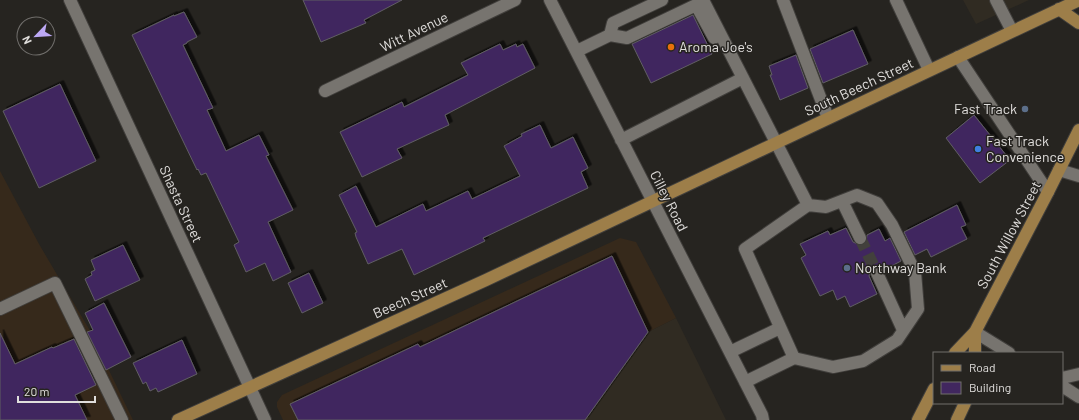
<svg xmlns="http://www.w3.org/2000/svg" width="1079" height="420" viewBox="0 0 1079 420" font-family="Barlow,sans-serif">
  <defs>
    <filter id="shadow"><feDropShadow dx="3.5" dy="-3.5" stdDeviation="0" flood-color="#0009"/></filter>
  </defs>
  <rect width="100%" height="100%" fill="#262420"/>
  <path fill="#302b22" d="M963,0H1029L976,24Z
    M676,318L726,420H585L648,332Z"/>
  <path fill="#36291b" d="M0,171L39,244L89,329L133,420H0Z
    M620,238L636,242L676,318L648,332L585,420H283L277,407V402L282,395Z"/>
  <path fill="#41275f" stroke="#605e63" filter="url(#shadow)" d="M303,0H402L364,20L366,23L321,42Z
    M184,12L197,37L187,42V43L183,45L213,108L207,110L226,151L259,135L269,155L266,156L293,210L268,222L291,272L273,281L265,263L246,272L234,245L239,242L206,173L201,175L198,169L197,170L132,35L174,15V16Z
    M693,15L712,54L651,83L632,44Z
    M853,30L868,64L823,83L810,49Z
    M500,44L503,50L516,44L517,47L523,44L535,68L445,115L449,125L397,149L402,158L362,177L340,132L402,102L404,107L468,75L461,63Z
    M796,55L808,88L780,100L770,75H772L769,66Z
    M60,84L96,161L39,188L3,111Z
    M974,115L1010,160L980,183L946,138Z
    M540,125L551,148L573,137L588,168L581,172L588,188L483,238L485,241L414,275L402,249L368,264L356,237L355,233L357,232L339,195L356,186L376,227L423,204L426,211L468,191L472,199L520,176L504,146L522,136L521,134Z
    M957,205L966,225L961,227L967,239L931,257L927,249L915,255L904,232Z
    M846,228L853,242L860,245H864L866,242L867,235L879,229L885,241L890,238L901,261L884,270L878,266H874L871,268L869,276L877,294L850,307L845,296L837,300L833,290L820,296L801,258L806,255L800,244L828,231L830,235Z
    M123,245L140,280L95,301L85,279L92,275L91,272L95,270L91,260Z
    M612,256L648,332L585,420H298L290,404L418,344L420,347Z
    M309,273L323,303L302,313L288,283Z
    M104,303L131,357L106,370L87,332L93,330L85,313Z
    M0,333L15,364L52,347L53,348L74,339L96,385L75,395L87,420H0Z
    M182,340L197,374L158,392L156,388L150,391L146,382L143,384L133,363Z"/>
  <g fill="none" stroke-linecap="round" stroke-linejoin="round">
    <path stroke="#42403c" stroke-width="12" stroke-dasharray="12 6" stroke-linecap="butt" d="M860,238L877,273"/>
    <g stroke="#413f3c" stroke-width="14">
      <path id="minor" d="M70,0L265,420
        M550,0L762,415L763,420
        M703,0L808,205
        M783,0L828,118
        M896,0L929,70
        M996,0L1012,31
        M610,35L627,38L696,5L714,38
        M577,51L610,35L613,23L662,0
        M958,57L1048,192
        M325,91L515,0
        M621,140L743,78
        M1059,170L1079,176
        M842,201L860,238
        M877,273L903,330
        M0,309L55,283L122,420
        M975,332L1009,353
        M730,352L780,328
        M1062,378L1079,374
        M745,382L794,358L833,367L863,361L897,340L918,309L915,272L892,225L877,203L857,195L826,207L808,205L745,249L794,358
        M1062,386L1079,397"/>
    </g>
    <g stroke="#413f3c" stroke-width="14">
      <path id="major" d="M1059,9L1079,23
        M975,332V353
        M955,353L975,332L1048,192L1079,130
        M178,420L486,280L1079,0
        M918,420L934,389
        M957,420L965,403"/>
    </g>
    <use href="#minor" stroke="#77746f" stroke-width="12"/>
    <use href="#major" stroke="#9d7e49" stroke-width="12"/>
  </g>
  <circle fill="#e8710a" stroke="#262420" stroke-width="1.5" cx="671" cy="47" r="4"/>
  <g fill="#5c6f8a" stroke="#262420" stroke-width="1.5">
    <circle cx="1025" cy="109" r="4"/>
    <circle cx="847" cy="268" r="4"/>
  </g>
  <circle fill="#3f7fe0" stroke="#262420" stroke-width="1.5" cx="978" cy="149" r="4"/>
  <g text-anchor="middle" stroke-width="3" stroke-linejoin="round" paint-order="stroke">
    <g font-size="14" fill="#e0dedc" stroke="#262420">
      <text transform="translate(414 32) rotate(-26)" y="5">Witt Avenue</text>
      <text transform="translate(859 87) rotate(-25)" y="5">South Beech Street</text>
      <text transform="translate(669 201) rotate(63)" y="5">Cilley Road</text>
      <text transform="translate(181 204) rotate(65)" y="5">Shasta Street</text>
      <text transform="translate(1009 235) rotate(-62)" y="5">South Willow Street</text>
      <text transform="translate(410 298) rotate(-24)" y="5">Beech Street</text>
    </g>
    <g font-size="14" fill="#e0dedc" stroke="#262420" text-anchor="start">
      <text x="679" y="52">Aroma Joe's</text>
      <text x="1017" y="114" text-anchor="end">Fast Track</text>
      <text x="986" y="146">Fast Track<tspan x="986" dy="16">Convenience</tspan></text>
      <text x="855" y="273">Northway Bank</text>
    </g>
  </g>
  <rect x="933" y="352" width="130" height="52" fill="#262420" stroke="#706e6b"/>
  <rect x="941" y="365" width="20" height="6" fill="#9d7e49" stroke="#706e6b"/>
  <text x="969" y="372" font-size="12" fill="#e0dedc">Road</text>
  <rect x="941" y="382" width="20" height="12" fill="#41275f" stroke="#706e6b"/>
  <text x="969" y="392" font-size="12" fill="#e0dedc">Building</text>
  <g transform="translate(36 36) rotate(245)"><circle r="19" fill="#262420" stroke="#706e6b"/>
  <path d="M0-3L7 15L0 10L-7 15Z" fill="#bda9f5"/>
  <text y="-6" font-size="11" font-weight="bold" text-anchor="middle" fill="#e0dedc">N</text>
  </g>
  <path d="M18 396v6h77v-6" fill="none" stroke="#e0dedc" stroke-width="2"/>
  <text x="24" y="396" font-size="12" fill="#e0dedc" stroke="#262420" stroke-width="3" paint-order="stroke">20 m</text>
</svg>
